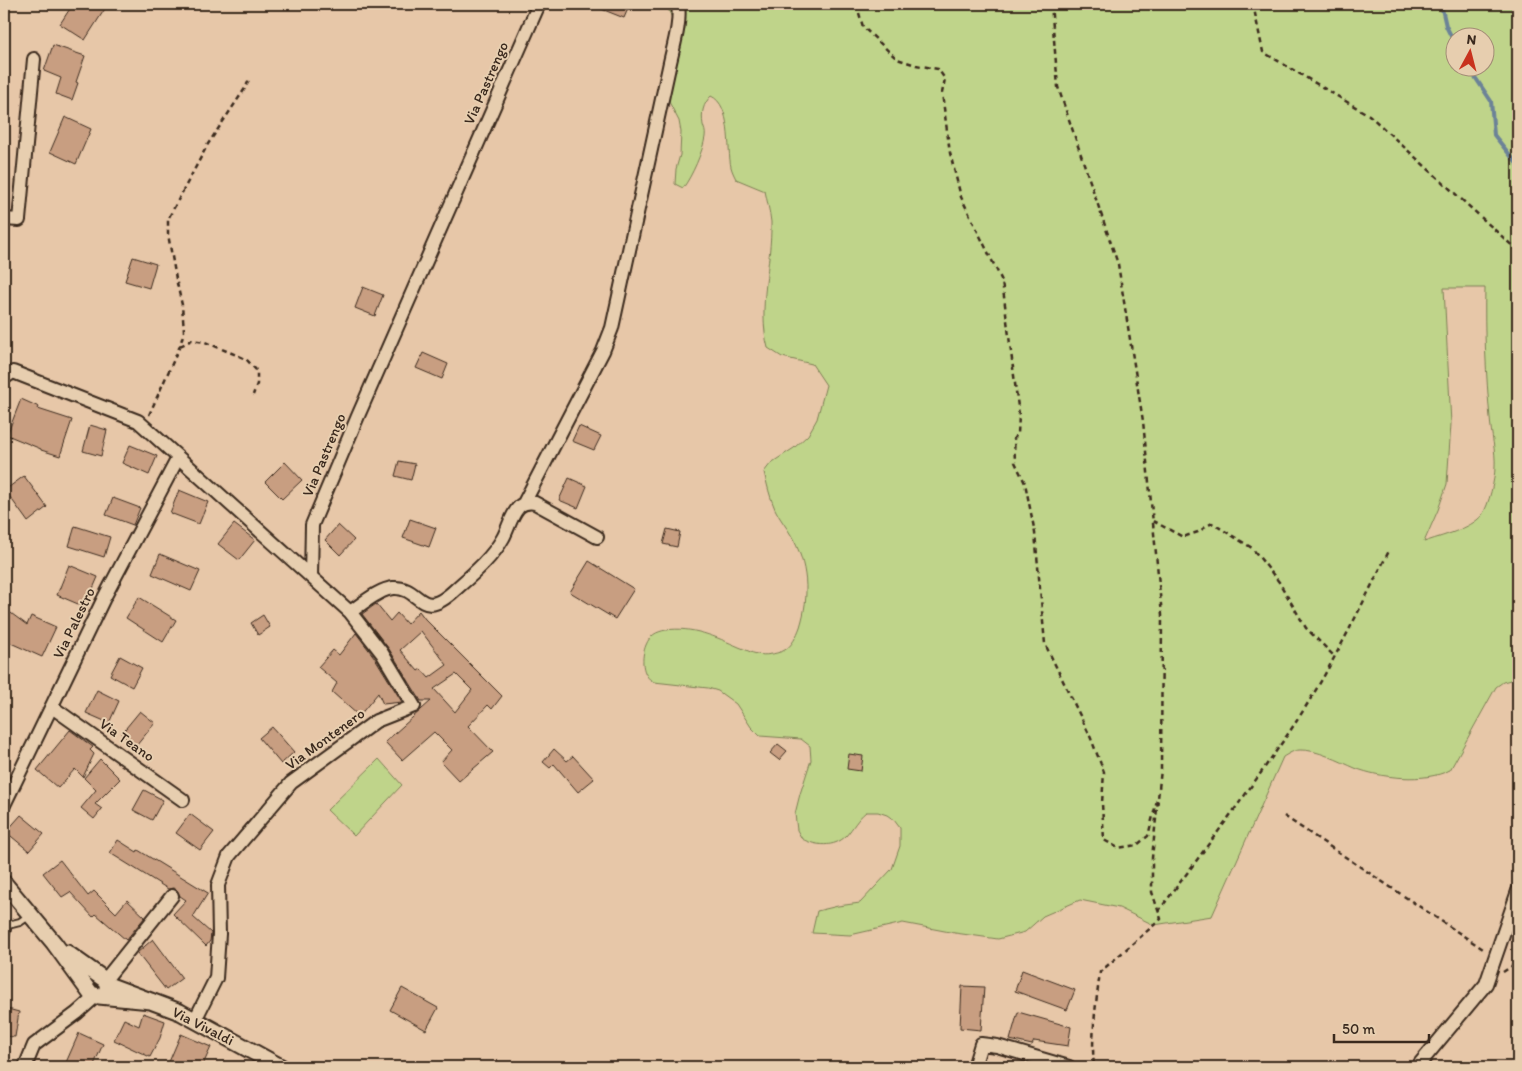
<svg xmlns="http://www.w3.org/2000/svg" width="1522" height="1071" viewBox="0 0 1522 1071" font-family="Itim,sans-serif">
  <rect width="100%" height="100%" fill="#e7c7a8"/>
  <filter id="ink" filterUnits="userSpaceOnUse"><feTurbulence type="fractalNoise" baseFrequency=".02" numOctaves="2"/><feDisplacementMap in="SourceGraphic" scale="10" xChannelSelector="R" yChannelSelector="G"/><feConvolveMatrix kernelMatrix="1 2 1 2 8 2 1 2 1" color-interpolation-filters="sRGB"/></filter>
  <g filter="url(#ink)">
    <path fill="#bfd48a" stroke="#7d7f54" fill-rule="evenodd" d="M666,4H1518V678L1503,682L1496,687L1450,770C1425,783 1380,778 1355,768C1341,762 1316,749 1300,750C1294,750 1288,754 1283,757L1212,916L1154,925L1119,908L1080,900L1043,916L1025,932L998,939L955,933L903,923L850,935L812,933L817,911L838,906L860,903L892,869L900,846V828L894,820L887,815L878,812H866C858,818 853,828 846,836C834,848 816,846 802,839L797,830L795,814L800,794L811,760L810,746L801,739L760,736L751,727L736,704L718,691L708,688L654,682C641,676 641,657 646,645C650,635 656,632 666,630C692,626 716,637 739,647C745,649 751,653 757,654C765,656 775,654 783,651C792,647 797,635 800,627C810,595 808,564 791,535C786,526 779,518 775,509C770,498 767,484 764,472L771,463L794,448L808,435L817,419L826,385L812,364L782,357L768,348C757,307 772,264 771,222C770,212 767,201 765,191L736,179C734,175 732,171 731,167C727,149 732,105 711,96C703,104 701,113 703,125C704,129 706,132 705,137C703,151 692,176 683,188L675,184L676,169L680,155L681,132L679,121L667,98L676,44L672,18ZM1454,38H1484V68H1454ZM1444,288H1485C1484,330 1486,376 1490,418C1491,434 1496,451 1495,467C1495,479 1489,505 1482,515C1471,529 1441,536 1424,542L1438,510L1447,484L1451,424Z
      M379,759L402,785L354,836L327,810Z"/>
    <g fill="none" stroke-linecap="round" stroke-linejoin="round">
      <path stroke="#6c8397" stroke-width="4" d="M1441,4L1446,26L1454,42
        M1469,68L1491,101L1494,135L1518,165"/>
    </g>
    <path fill="#c89e81" stroke="#3b2a1e" fill-rule="evenodd" d="M73,4H108L85,40L60,24Z
      M589,4H630L624,18Z
      M53,45L85,56L76,82L78,83L72,100L56,94L61,78L44,71Z
      M65,117L91,129L76,164L50,152Z
      M133,257L156,264L149,288L125,281Z
      M363,287L383,295L375,316L355,308Z
      M423,353L448,364L442,379L416,368Z
      M21,399L39,407L38,409L72,420L60,456L41,450V449L7,435Z
      M90,425L107,430L101,456L83,451Z
      M579,426L601,436L594,450L572,441Z
      M130,445L157,456L149,475L122,463Z
      M399,461L415,464L411,480L395,476Z
      M285,462L302,480L282,499L265,482Z
      M24,476L47,507L28,522L5,490Z
      M569,478L587,486L578,508L559,500Z
      M179,490L208,502L199,524L170,513Z
      M113,498L140,508L133,525L106,515Z
      M410,519L436,528L429,547L403,538Z
      M234,524L255,540L239,560L218,544Z
      M338,525L354,540L340,555L325,540Z
      M75,526L110,537L104,557L69,546Z
      M667,529L680,532L677,547L663,544Z
      M160,554L200,571L191,591L152,574Z
      M589,561L634,589L615,619L570,592Z
      M69,565L98,577L85,607L57,595Z
      M139,597L176,620L163,642L126,618Z
      M376,604L390,621L397,613L407,624L419,611L425,619L502,696L492,709L488,705L468,726L493,752L459,781L441,762L452,750L434,732L402,760L385,742L431,701H421L389,649L362,614ZM421,631L447,665L429,678L421,669L418,671L400,650ZM456,674L472,690L455,712L434,689Z
      M4,608L27,625L31,616L56,627L42,657L4,640Z
      M263,615L270,627L258,635L251,623Z
      M356,633L375,658L402,702L383,704L378,693L359,716L332,692L337,683L318,667L333,650L339,655Z
      M120,656L142,668L132,687L110,675Z
      M97,690L119,701L109,723L86,713Z
      M140,711L155,723L136,746L121,734Z
      M272,727L294,752L281,764L259,738Z
      M70,730L93,747L90,750L94,754L83,777L75,769L58,788L37,770Z
      M778,744L787,751L779,760L770,753Z
      M554,749L567,761L573,756L594,779L578,792L554,764L550,768L543,762Z
      M849,754L863,756L861,771L847,769Z
      M100,759L120,779L95,804L102,809L94,819L81,808L96,790L84,778Z
      M144,790L163,800L152,820L133,810Z
      M190,814L214,832L200,850L176,833Z
      M21,815L44,834L29,851L6,832Z
      M118,840L137,852L138,850L208,893L193,917L211,933L210,941L206,946L173,914L186,900L180,896L177,890L173,888L168,889L110,853Z
      M60,860L88,896L94,891L116,913L127,900L145,917L126,940L96,914L93,917L70,892L62,897L43,873Z
      M153,939L182,978L166,990L137,953Z
      M1022,970L1075,990L1067,1010L1015,991Z
      M962,986L984,987L981,1030L960,1028Z
      M402,988L438,1008L426,1030L390,1010Z
      M4,1008L19,1012L15,1037L4,1036Z
      M1018,1012L1071,1027L1068,1046L1034,1041L1032,1045L1010,1040Z
      M143,1013L165,1021L160,1038L150,1057L114,1040L124,1019L139,1026Z
      M79,1033L103,1044L93,1067H64Z
      M181,1034L211,1047L202,1067H181L169,1062Z"/>
    <g fill="none" stroke-linecap="round" stroke-linejoin="round">
      <g stroke="#3b2a1e" stroke-width="10">
        <path id="service" d="M4,926L20,922L30,915
          M4,941L8,925"/>
      </g>
      <g stroke="#3b2a1e" stroke-width="16">
        <path id="minor" d="M4,219L19,220L34,59
          M4,378L13,372L138,421L350,612L382,653L414,706L376,721L291,783L229,856L218,885L219,934L216,978L195,1020
          M524,503L603,351L612,328L669,67C673,47 681,24 678,4
          M311,577L312,525L358,416L539,4
          M350,612C361,605 379,589 393,588C422,586 419,624 456,589C473,574 492,558 503,538C508,529 511,516 518,508C523,502 529,502 535,503L597,537
          M52,707L183,800
          M4,805L104,598L178,458
          M105,980L172,896
          M25,1067L34,1045L77,1013L96,996
          M974,1067L981,1044L997,1046L1069,1067
          M1417,1067L1486,984L1518,891"/>
      </g>
      <g stroke="#3b2a1e" stroke-width="19">
        <path id="tertiary" d="M4,883L54,943L91,994L99,996L151,1001
          M67,953L105,980C108,985 108,988 105,994
          M108,985L180,1012L281,1067"/>
      </g>
      <path stroke="#3b2a1e" stroke-width="2.5" stroke-dasharray="5 4" stroke-linecap="butt" d="M859,4V13L863,27L897,59L916,65L938,69L945,79L942,93L950,153L961,197L1002,281L1019,415L1018,434L1014,438L1015,462L1025,483L1035,533L1045,644L1090,736L1104,772L1102,803L1104,840L1118,848L1137,845L1148,836L1157,800
        M1051,4L1058,87L1118,264L1143,421L1162,615L1161,769L1152,858V892L1161,919L1100,972C1096,1004 1091,1035 1094,1067
        M1253,4L1263,52L1369,115L1518,251
        M180,346L192,340L205,342L246,359L257,371V384L253,395
        M149,415L180,346L184,331L182,305L176,279L168,234V219L208,144L246,87L250,77
        M1153,521L1183,537L1198,532L1212,523L1252,548L1279,582L1306,628L1335,657
        M1284,816L1486,951
        M4,908L9,914H10
        M1158,912C1204,850 1251,789 1294,725C1331,669 1360,608 1390,549
        M1503,972L1518,962"/>
      <use href="#service" stroke="#e7ceaf" stroke-width="6"/>
      <use href="#minor" stroke="#e7ceaf" stroke-width="12"/>
      <use href="#tertiary" stroke="#e7ceaf" stroke-width="15"/>
    </g>
  </g>
  <g text-anchor="middle" stroke-width="4" stroke-linejoin="round" paint-order="stroke">
    <g font-size="15" fill="#3b2a1e" stroke="#e7ceaf">
      <text transform="translate(486 83) rotate(-66)" y="5">Via Pastrengo</text>
      <text transform="translate(324 455) rotate(-67)" y="5">Via Pastrengo</text>
      <text transform="translate(74 623) rotate(-64)" y="5">Via Palestro</text>
      <text transform="translate(325 739) rotate(-36)" y="5">Via Montenero</text>
      <text transform="translate(127 740) rotate(35)" y="5">Via Teano</text>
      <text transform="translate(203 1026) rotate(27)" y="5">Via Vivaldi</text>
    </g>
  </g>
  <rect width="1522" height="1071" fill="none" stroke="#e7ceaf" stroke-width="20"/>
  <rect x="10" y="10" width="1502" height="1051" fill="none" stroke="#3b2a1e" stroke-width="2" filter="url(#ink)"/>
  <g transform="translate(1470 52) rotate(7)"><circle r="24" fill="#e7ceaf" stroke="#a28c75"/>
  <path d="M0-4L9 19L0 12L-9 19Z" fill="#c8321e"/>
  <text y="-8" font-size="14" font-weight="bold" text-anchor="middle" fill="#3b2a1e">N</text>
  </g>
  <path d="M1334 1034v8h95v-8" fill="none" stroke="#3b2a1e" stroke-width="2.5"/>
  <text x="1342" y="1034" font-size="15" fill="#3b2a1e" stroke="#e7ceaf" stroke-width="4" paint-order="stroke">50 m</text>
</svg>
